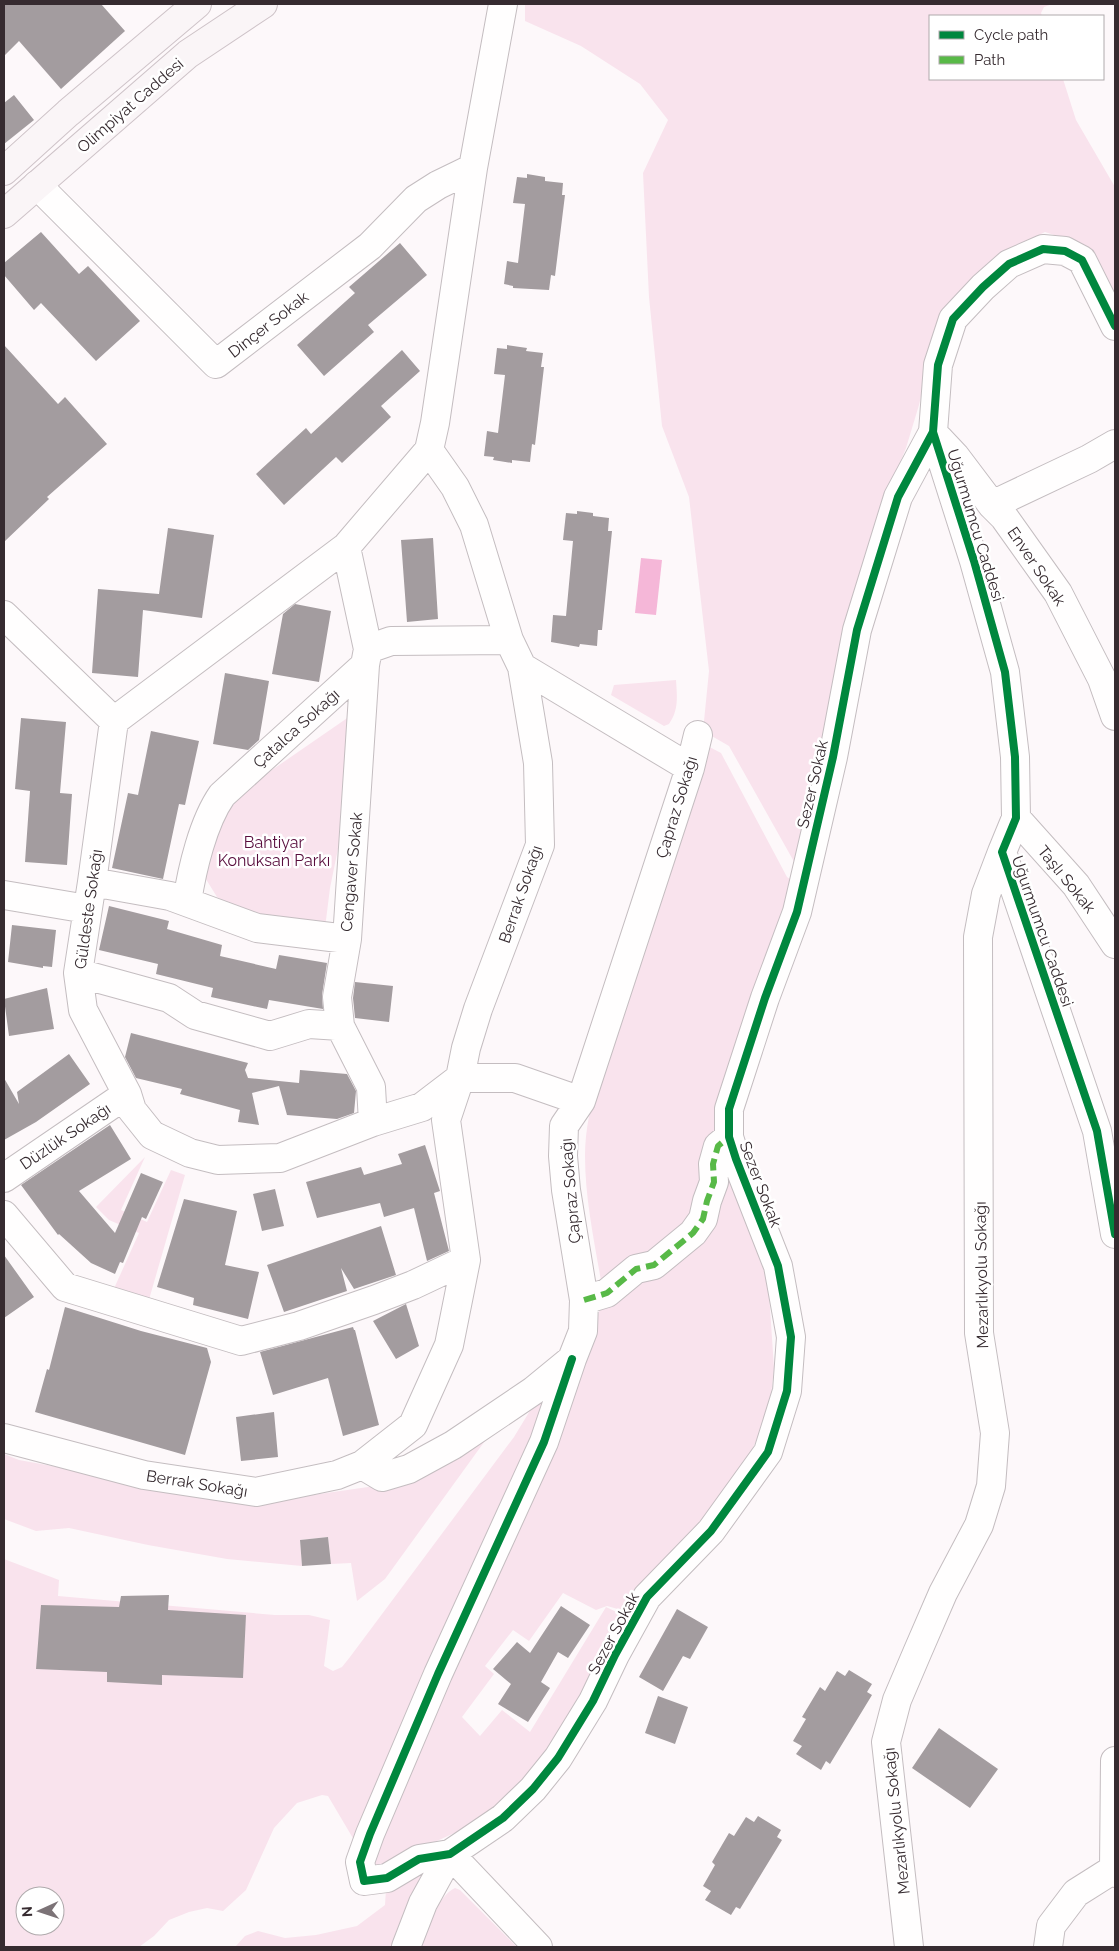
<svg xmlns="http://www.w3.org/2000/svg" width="1119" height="1951" viewBox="0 0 1119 1951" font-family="Raleway,sans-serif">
  <rect width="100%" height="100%" fill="#fdf8fa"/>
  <path fill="#f9e3ed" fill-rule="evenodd" d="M525,4H1052L1044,7L1041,13L1042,16H930V79H1063L1076,120L1115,187V295L1108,280L1085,245L1045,232L1005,252L931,352L919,405L906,448L887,494L797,867L729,746L703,731L709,671L689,497L662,426L649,297L643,173L668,120L640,84L581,46L525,21Z
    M676,680C677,696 679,710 669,724L664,726L611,695L614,685Z
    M356,712L342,829L330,888L325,928L247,914L217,897L204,876L227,801Z
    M700,742L721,753L787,877L793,881L720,1095L715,1129L704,1159L697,1215L652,1258L602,1287C595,1244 585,1200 585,1156C585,1130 591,1105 597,1080Z
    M723,1152L768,1278L774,1368L769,1414L745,1464L632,1613L607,1606L596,1610L563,1593L529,1641L513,1630L485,1666L494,1674L462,1717L480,1736L502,1710L530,1732L606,1607L629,1618L580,1708L515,1794L470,1826L377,1868H372L373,1858L554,1442L601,1306L707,1229Z
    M145,1157L121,1210L147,1222L171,1170L185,1175L148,1303L112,1293L139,1233L109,1220L96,1207Z
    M550,1393L545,1412L357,1845L328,1796L322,1795L297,1803L274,1828L246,1890L223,1911L207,1908L189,1912L169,1920L154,1936L139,1947H4V1559L59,1580L58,1596L275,1615H309L330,1620L324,1666L333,1671L342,1667L350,1657L514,1437L531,1409ZM25,1896H55V1926H25Z
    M495,1427L385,1579L357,1601L351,1563L331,1564L328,1537L300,1540L302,1566L227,1559L148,1545L69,1528L36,1531L4,1519V1454L19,1460L257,1503L375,1486Z
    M426,1870L393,1947H235L245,1936L258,1931L285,1938L316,1935L357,1926L385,1905L386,1889Z
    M455,1888L460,1890L517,1947H420C426,1931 438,1895 455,1888Z"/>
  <path fill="#f5b7d8" d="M641,558L662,560L656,615L635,613Z"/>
  <path fill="#a39c9f" d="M4,4H101L125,31L61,89L19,41L4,56Z
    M14,95L34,120L4,144V103Z
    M527,174L545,177V181L563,183L562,195H565L555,276L551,275L549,290L513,288V286L504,284L507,261L518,263L525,204L513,203L517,177L527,178Z
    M41,232L79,274L88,266L140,321L96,361L41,303L34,310L4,275V263Z
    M400,243L427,275L368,325L374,332L324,376L297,345L355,293L349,287Z
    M4,345L58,404L65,397L107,444L47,497L49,499L4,542Z
    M507,345L527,348L526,351L543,353L541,367H544L535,445L532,444L530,462L512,460V463L493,460L494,457L484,456L487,431L498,433L505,375L494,374L497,348L507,349Z
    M402,350L420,371L381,406L391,417L342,463L336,457L284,505L256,474L306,428L311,434Z
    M577,511L593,513V516L609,518L608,531H612L602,630H598L597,646L580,644L579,647L551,642L553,615L566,616L573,541L563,540L566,513L577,514Z
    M168,528L214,535L202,618L143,610L138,677L92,673L98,589L159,594Z
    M433,538L438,619L407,622L401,540Z
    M295,604L331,611L319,682L272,674L283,614Z
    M225,673L269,681L259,740L248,750L213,744Z
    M21,718L66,722L60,793L72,794L67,865L25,862L30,791L15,789Z
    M151,731L199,741L185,805L179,804L163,879L112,868L128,793L138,795Z
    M109,906L169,921L167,929L222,945L220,956L276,969L279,955L327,963L322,995L323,1009L269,1000L267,1009L211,997L213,988L156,974L158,964L99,950Z
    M12,925L56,930L52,967L43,966V968L8,962Z
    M355,982L393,986L389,1022L355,1018L353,998Z
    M47,988L54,1029L9,1036L4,999Z
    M131,1033L248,1063L245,1070L248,1078L299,1083L300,1070L347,1074L356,1091L354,1113L337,1119L287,1115L279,1086L252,1093L259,1125L238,1122L240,1110L180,1094L182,1089L136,1078L125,1057Z
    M69,1054L90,1084L36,1122L4,1140V1078L19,1104L17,1092Z
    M110,1125L131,1159L79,1191L115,1233L141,1173L163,1182L146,1219L142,1217L123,1263L120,1262L115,1274L91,1263L59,1234L58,1235L21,1185Z
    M425,1145L440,1191L434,1193L449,1251L427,1261L414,1208L384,1217L380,1203L317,1218L306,1182L361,1167L364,1175L402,1164L398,1154Z
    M275,1189L284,1226L262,1231L253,1194Z
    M184,1199L237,1211L225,1265L259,1272L248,1319L193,1305L194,1298L157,1287Z
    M381,1226L396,1275L354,1289L341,1268L347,1291L284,1312L267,1265Z
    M4,1255L34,1297L4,1318Z
    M406,1304L419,1346L396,1359L373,1321Z
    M65,1307L141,1331L207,1348L211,1362L185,1455L35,1412L47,1369L49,1370Z
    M353,1327L354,1330H355L379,1425L343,1436L328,1378L273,1395L260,1352Z
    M274,1412L278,1457L241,1461L236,1417Z
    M328,1537L331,1564L302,1566L300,1540Z
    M169,1595L168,1610L246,1615L243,1678L162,1675V1685L107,1682V1672L36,1669L41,1605L119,1607L121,1596Z
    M561,1606L590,1625L568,1658L558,1652L541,1682L550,1688L528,1722L498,1704L511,1684L493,1669L517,1642L530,1653Z
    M677,1609L708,1627L690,1659L683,1656L663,1691L639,1677Z
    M849,1670L872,1684L867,1692L872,1695L830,1764L826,1761L821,1770L796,1754L802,1746L793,1741L806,1719L802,1717L820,1687L825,1691L837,1671L845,1676Z
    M658,1696L688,1707L675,1744L645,1733Z
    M939,1728L998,1769L970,1808L912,1768Z
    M758,1816L781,1830L777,1837L782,1840L740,1909L736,1907L731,1915L705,1900L711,1891L703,1886L715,1865L712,1862L729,1833L734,1836L746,1817L754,1822Z"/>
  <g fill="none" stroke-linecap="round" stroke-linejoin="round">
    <g stroke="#c4bdc0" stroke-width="30">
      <path id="minor" d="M37,185L216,364L370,246L416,199L438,185L473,168
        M1115,326L1082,260L1065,251L1043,249L1009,264L983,287L953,319L938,365L933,432L974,561L1005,672L1015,757L1016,818L1002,852L1097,1131L1115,1234
        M939,439L955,456L992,505L1004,517L1058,593L1102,679L1115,716
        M429,450L455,487L474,525L509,640L522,667L538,763L540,845L478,1009L466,1048L460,1078L446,1120L466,1260
        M992,505L1089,459L1115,444
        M4,615L114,721L92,882L78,973L83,1010L127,1094L132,1110L152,1135L190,1153L218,1160L280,1158L373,1122L422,1107L460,1078H515L581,1101
        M368,649L391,641L509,640
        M522,667L690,768
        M114,721L346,547L429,450L435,423L473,168L503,4
        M1016,818L1076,885L1115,944
        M92,882L170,896L257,928L347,939L365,665
        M4,895L87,909
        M187,902C192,869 203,822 222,795L365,665L368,649L346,547
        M347,939L337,997L340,1026L371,1087L373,1122
        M78,973L169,998L195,1015L270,1036L309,1024L340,1026
        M4,1178L127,1094
        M4,1215L65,1287L241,1341L299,1326L374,1300L413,1285L466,1260L449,1345L413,1425L362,1465L337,1475L256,1492L144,1475L4,1438
        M584,1300L607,1293L636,1269L654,1265L693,1233L703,1219L707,1201L714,1182L713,1164L718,1146L729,1137
        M572,1359L544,1442L438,1674L370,1834L360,1862L364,1881L387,1878L419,1859L450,1854L503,1818L533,1789L558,1758L593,1701L615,1655L647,1597L711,1531L768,1452L787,1391L791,1337L778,1266L736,1159L729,1137V1109L765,998L797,912L833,757L857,630L898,497L933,432
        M362,1465L382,1477L409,1469L453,1445L533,1391L572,1359L583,1331L584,1300L566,1190L563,1156L564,1126L581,1101L690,768L698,735
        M1115,1761L1114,1869L1115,1873
        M450,1854L538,1947
        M406,1947L423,1903L450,1854
        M909,1947L886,1742L897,1700L917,1653L943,1593L979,1525L991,1486L995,1433L979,1333L978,937L986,894L1002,852
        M1048,1947L1051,1926L1076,1893L1114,1869"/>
    </g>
    <g stroke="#cec3c8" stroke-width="30">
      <path id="major" d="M4,171L68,113L197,4
        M4,214L188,54L263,4"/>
    </g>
    <use href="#minor" stroke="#fffefe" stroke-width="28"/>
    <use href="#major" stroke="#faf5f7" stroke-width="28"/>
    <path stroke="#58b947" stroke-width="6" stroke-dasharray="12 6" stroke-linecap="butt" d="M584,1300L607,1293L636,1269L654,1265L693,1233L703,1219L707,1201L714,1182L713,1164L718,1146L729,1137"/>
    <g stroke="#fff" stroke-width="11">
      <path id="cycleway" d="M1115,326L1082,260L1065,251L1043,249L1009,264L983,287L953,319L938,365L933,432L974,561L1005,672L1015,757L1016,818L1002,852L1097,1131L1115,1234
        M572,1359L544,1442L438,1674L370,1834L360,1862L364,1881L387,1878L419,1859L450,1854L503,1818L533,1789L558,1758L593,1701L615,1655L647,1597L711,1531L768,1452L787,1391L791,1337L778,1266L736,1159L729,1137V1109L765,998L797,912L833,757L857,630L898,497L933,432"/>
    </g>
    <use href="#cycleway" stroke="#00873e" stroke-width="8"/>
  </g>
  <g text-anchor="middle" stroke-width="5" stroke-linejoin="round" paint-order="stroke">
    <g font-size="16" fill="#362b30" stroke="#fff">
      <text transform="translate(130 105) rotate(-41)" y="6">Olimpiyat Caddesi</text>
      <text transform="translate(268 324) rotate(-38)" y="6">Dinçer Sokak</text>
      <text transform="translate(976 525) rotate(73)" y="6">Uğurmumcu Caddesi</text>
      <text transform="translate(1037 566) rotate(56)" y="6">Enver Sokak</text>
      <text transform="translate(296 728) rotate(-42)" y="6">Çatalca Sokağı</text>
      <text transform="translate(812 784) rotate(-77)" y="6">Sezer Sokak</text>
      <text transform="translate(676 807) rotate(-73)" y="6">Çapraz Sokağı</text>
      <text transform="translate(351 872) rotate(-85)" y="6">Cengaver Sokak</text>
      <text transform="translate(1067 879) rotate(51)" y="6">Taşlı Sokak</text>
      <text transform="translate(520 894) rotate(-71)" y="6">Berrak Sokağı</text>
      <text transform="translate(88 909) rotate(-82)" y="6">Güldeste Sokağı</text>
      <text transform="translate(1043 931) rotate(71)" y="6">Uğurmumcu Caddesi</text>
      <text transform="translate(65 1136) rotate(-34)" y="6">Düzlük Sokağı</text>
      <text transform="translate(761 1184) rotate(69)" y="6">Sezer Sokak</text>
      <text transform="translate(570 1191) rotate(-95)" y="6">Çapraz Sokağı</text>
      <text transform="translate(981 1275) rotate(-91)" y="6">Mezarlıkyolu Sokağı</text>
      <text transform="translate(197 1483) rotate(9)" y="6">Berrak Sokağı</text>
      <text transform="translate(613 1633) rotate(-62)" y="6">Sezer Sokak</text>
      <text transform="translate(896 1821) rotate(-96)" y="6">Mezarlıkyolu Sokağı</text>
    </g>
    <g font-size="16" fill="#580d3d" stroke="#fff">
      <text x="274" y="848">Bahtiyar<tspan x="274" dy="18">Konuksan Parkı</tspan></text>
    </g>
  </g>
  <rect width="1119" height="1951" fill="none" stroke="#362b30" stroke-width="10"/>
  <rect x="929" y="15" width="175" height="65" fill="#ffffff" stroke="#afaaac"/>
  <rect x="939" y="31" width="25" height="8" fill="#00873e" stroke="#afaaac"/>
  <text x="974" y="40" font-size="15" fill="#362b30">Cycle path</text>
  <rect x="939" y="56" width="25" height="8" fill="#58b947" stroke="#afaaac"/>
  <text x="974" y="65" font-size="15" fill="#362b30">Path</text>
  <g transform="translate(40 1911) rotate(267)"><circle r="24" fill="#ffffff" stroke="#afaaac"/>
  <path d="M0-4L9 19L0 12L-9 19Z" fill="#7c7377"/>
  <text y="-8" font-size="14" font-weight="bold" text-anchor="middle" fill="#362b30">N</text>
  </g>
</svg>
